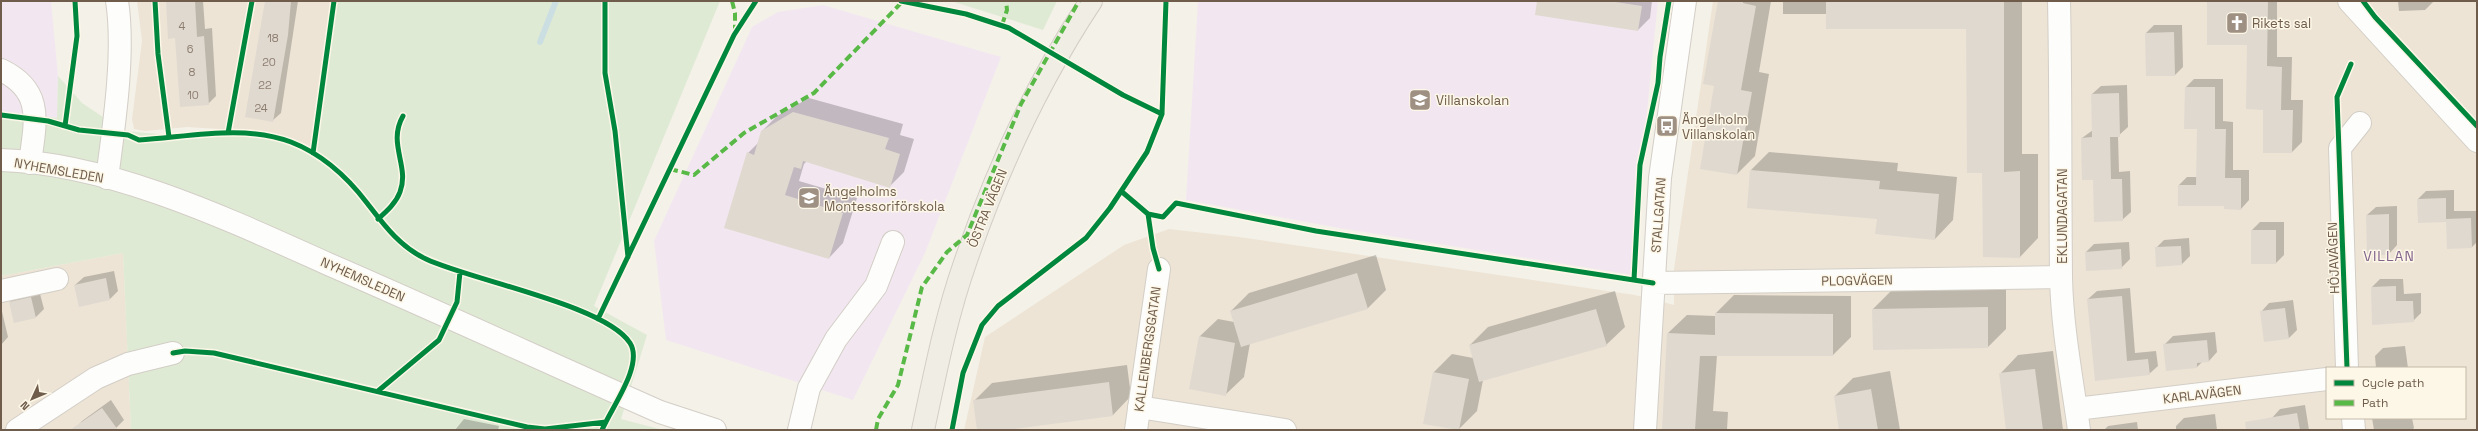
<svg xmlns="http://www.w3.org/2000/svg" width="2478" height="431" viewBox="0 0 2478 431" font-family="'Space Grotesk',sans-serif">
  <rect width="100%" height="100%" fill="#f4f1e8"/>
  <path fill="#ede4d5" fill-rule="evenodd" d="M137,1H332L316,153L291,140L252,131L187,127L145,131L134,129L132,119L142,41Z
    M1713,1H2477V430H964L985,337L1124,245L1169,229L1239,237L1635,295L1674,305V269ZM2327,368H2465V418H2327Z
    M123,253L131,430H1V276Z"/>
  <path fill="#f2e7f0" d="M1,1H51L58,76L57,118L1,112Z
    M1198,1H1658L1637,212L1633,275L1339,228L1186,200Z
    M823,5L1001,57L925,253L853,400L666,340L654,241L752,27L778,12Z"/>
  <path fill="#dfead4" d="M333,1H720L594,306L647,335L621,419L663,430H131L123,253L1,276V112L57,118L58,76L82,103L124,131L182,136L252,134L291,142L313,153Z
    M951,1H1057L1043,30Z"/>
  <path fill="#0003" d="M167,1H203L205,29L212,28L216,96L208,104L176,37Z
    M265,1H298L281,113L272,121Z
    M1538,1H1652L1650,18L1638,30Z
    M1719,1H1771L1759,72L1769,74L1755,156L1737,174L1715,85Z
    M1783,1H2022V154H2038V238L2020,257L1983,172L1967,28L1827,14H1783Z
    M2208,1H2277V57H2292L2291,100H2303L2302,142L2292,152L2264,109L2248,44Z
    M2398,1H2433V2L2425,10L2399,11Z
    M2154,25H2182L2183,67L2175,75L2146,33Z
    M2194,79H2223V121L2233,122V170H2249V200L2241,209L2225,205L2179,185L2187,177H2197L2198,128L2186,87Z
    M2127,85L2128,127L2118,136L2119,172L2130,171L2131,212L2122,220L2094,179L2082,138L2093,130L2092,94L2101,86Z
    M809,98L903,124L900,135L914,139L904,172L890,186L807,161L804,164L799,181L857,198L843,243L829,258L748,153L759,142L762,131L777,116Z
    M1769,152L1898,163L1897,171L1957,177L1953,220L1935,239L1751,170Z
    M2454,190V211H2477V242L2472,247L2448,248L2447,221L2418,199L2426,191Z
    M2397,206V245L2389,254L2367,215L2376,207Z
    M2260,222H2284V255L2276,263L2252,230Z
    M2189,238L2190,256L2182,264L2156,248L2164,240Z
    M2129,242L2130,259L2121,268L2087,270L2086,252L2094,244Z
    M1376,255L1386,290L1368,308L1250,343L1244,377L1225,395L1199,337L1218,319L1234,322L1231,311L1249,293Z
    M114,271L118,291L110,299L75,285L84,277Z
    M2380,279H2403L2404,294L2421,293V313L2413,321L2372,287Z
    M2130,288L2135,353L2156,351L2158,366L2149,374L2096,380L2088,299L2097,291Z
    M2006,289V329L1988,347L1873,309L1891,291Z
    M39,290L44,309L36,317L10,302L18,294Z
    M1615,291L1625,327L1606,345L1483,380L1477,411L1459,429L1433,373L1452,354L1473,358L1470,345L1488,327Z
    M1734,295L1851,296V337L1833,355H1717L1713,411L1728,412L1727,430H1663L1668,333L1687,315L1716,316V313Z
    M2293,300L2297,330L2289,338L2261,312L2269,303Z
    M1,307L8,337L1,345Z
    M2215,332L2217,352L2209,361H2203L2197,367L2167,370L2164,345L2173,336Z
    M2405,346L2408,368H2376L2375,356L2383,348Z
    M2053,351L2063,430H2007L2000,374L2018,355Z
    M1127,365L1131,396L1113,415L1000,430H978L974,401L992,383Z
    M1890,371L1900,430H1840L1835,396L1853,378Z
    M111,400L124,420L116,428L113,430H74L82,421Z
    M2305,405L2309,430H2274L2272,418L2280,409Z
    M2215,414L2217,430H2176V426L2184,418Z
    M2372,418H2412L2414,428L2412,430H2374Z
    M464,419L499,426L498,430H455Z
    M2137,422L2138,430H2104L2108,426Z"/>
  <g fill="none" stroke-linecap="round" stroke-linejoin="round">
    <path stroke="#cbdfe3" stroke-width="6" d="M540,42L556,1"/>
  </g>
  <path fill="#e0d9d0" d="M166,1H195L197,37L204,36L209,105L180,107L175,38L168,39Z
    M265,1H291L288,35L273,122L245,117Z
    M1537,1H1609L1642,6L1638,31L1535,15Z
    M1718,1H1743V3L1756,6L1741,90L1752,92L1737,175L1700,169L1714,86L1703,84Z
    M1826,1H2004V172L2020,171V258L1983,257L1982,173H1967L1966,29H1826Z
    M2207,1H2268L2267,66L2282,67L2281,110H2293L2292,153H2263V110L2246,109L2247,45H2207Z
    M2174,32L2175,76H2146L2145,33Z
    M2185,87H2215V129H2226L2225,178H2241V210L2224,209V206H2178V185H2196L2197,129H2184Z
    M2119,93L2120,137H2110L2111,179H2122L2123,221L2094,222L2093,180H2082L2081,138L2092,137L2091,94Z
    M793,112L889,138L885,149L900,154L890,188L803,161L801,169L794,167L785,195L843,213L829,259L724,228L747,152L754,155L761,131Z
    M1750,170L1880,181L1879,189L1939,194L1935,240L1875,234L1877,219L1747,208Z
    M2446,198V219L2471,218L2472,248L2447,249L2446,222L2418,223L2417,199Z
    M2389,214V255H2367L2366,215Z
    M2251,230H2276V264H2251Z
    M2181,246L2182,265L2156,267L2155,247Z
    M2121,249L2122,269L2086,271L2085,252Z
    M1357,273L1368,309L1241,347L1230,311Z
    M106,278L110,300L79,307L74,285Z
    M2396,286V301H2413L2414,322L2372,325L2371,287Z
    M2122,296L2127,361L2148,359L2150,375L2095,381L2087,299Z
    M31,297L36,318L14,323L9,302Z
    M1988,307V348L1873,350L1872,309Z
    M2285,308L2289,339L2264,342L2260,311Z
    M1596,309L1607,346L1479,382L1469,345Z
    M1715,313L1833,314V356H1700L1695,430H1662L1667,333L1715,335Z
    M1199,336L1235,343L1226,396L1189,389Z
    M2207,340L2209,362L2197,363V368L2166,371L2163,344Z
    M2035,369L2043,430H2006L1999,373Z
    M1433,372L1469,379L1459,430L1423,424Z
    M1109,382L1113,416L1007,430H977L973,400Z
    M1871,389L1878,430H1839L1834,396Z
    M102,408L118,430H70Z
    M2297,413L2300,430H2246L2245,422Z"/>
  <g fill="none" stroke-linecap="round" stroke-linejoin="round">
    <g stroke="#d3cec6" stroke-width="24">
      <path id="minor" d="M2059,1C2061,93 2060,185 2061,277C2062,328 2072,379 2079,430
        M2349,1L2477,141
        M1,70C45,91 35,123 30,163
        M1,160C110,163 230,220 328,264C439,312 549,363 660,412L715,430
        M107,178C114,126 125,52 117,1
        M1653,283L2061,277
        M1,291L57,279
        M2347,368L2340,148L2360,123
        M1139,407L1285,430
        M2076,409L2327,379
        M2353,418L2354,430
        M17,430L96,378L128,364L173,353
        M799,430L809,388L836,339L876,286L893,242
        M1136,430L1159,269
        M1645,430L1660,178L1685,1"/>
    </g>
    <g stroke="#d3cdc5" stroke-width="24">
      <path id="major" d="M923,430C935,374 946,317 965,263C996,172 1038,81 1091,1"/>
    </g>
    <use href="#minor" stroke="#fdfdfc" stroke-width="22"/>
    <use href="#major" stroke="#f0ede5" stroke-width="22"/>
    <path stroke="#58b947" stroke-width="4" stroke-dasharray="8 4" stroke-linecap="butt" d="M732,1L735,13V31
      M1002,25L1007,10L1006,1
      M670,169L694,175L744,133L814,93L903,1
      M876,430L878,419L898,385L922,287L947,252L967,235L1021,104L1079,1"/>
    <g stroke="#fdf7e8" stroke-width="8">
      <path id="cycleway" d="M155,1L158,54L169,137
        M605,1V73L615,131L628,257
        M901,1L966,14L1009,28L1123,95L1162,114
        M2363,1L2375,17L2477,126
        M1,115L48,121L79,130L128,135L139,140C188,137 243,124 291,142C322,154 348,178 367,203C384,225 400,247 426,259C470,280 606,305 630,343C644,365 611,408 602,430
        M65,126L77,36L75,1
        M228,133L252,1
        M313,153L334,1
        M1121,191L1148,214L1153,248L1159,269
        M1148,214L1163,217L1176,203L1316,231L1653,283
        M378,219C387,211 396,203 400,192C410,166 387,144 403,116
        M1634,280L1640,165L1658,83L1660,57L1669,1
        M598,319L734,35L756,1
        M173,353L185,351L214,353L527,427L545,429L606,422
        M2347,368L2337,97L2351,64
        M378,391L439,340L457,302L460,272
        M952,430L963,373L982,325L998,306L1086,238L1110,208L1147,152L1162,114L1166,1"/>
    </g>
    <use href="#cycleway" stroke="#00873e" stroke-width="5"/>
  </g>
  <defs>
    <g id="church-square" transform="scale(1.15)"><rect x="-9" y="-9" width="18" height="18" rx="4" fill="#9e9082" stroke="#fdf7e8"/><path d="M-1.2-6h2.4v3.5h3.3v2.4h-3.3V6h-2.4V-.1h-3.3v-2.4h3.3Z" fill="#fff"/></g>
    <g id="school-square" transform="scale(1.15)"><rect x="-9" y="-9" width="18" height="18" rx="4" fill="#9e9082" stroke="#fdf7e8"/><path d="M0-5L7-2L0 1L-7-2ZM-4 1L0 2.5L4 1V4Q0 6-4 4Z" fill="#fff"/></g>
    <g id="bus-square" transform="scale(1.15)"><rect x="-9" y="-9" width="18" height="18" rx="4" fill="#9e9082" stroke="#fdf7e8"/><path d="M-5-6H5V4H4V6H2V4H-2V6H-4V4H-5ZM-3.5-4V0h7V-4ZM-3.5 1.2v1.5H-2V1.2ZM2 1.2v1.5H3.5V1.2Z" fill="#fff"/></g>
  </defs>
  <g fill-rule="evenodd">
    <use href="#church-square" x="2237" y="23"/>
    <use href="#school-square" x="1420" y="100"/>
    <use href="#bus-square" x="1667" y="126"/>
    <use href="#school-square" x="809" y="198"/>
  </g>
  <g text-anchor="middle" stroke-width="3" stroke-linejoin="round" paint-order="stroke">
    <g font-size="11" fill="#8d7d6e">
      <text x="182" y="30">4</text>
      <text x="273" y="42">18</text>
      <text x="190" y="53">6</text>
      <text x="269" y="66">20</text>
      <text x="192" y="76">8</text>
      <text x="265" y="89">22</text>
      <text x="193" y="99">10</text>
      <text x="261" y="112">24</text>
    </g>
    <g font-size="13" fill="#6f5c4b" stroke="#fdf7e8" text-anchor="start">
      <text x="2252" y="28">Rikets sal</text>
      <text x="1436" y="105">Villanskolan</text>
      <text x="1682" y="124">Ängelholm<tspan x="1682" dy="15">Villanskolan</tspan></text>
      <text x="824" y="196">Ängelholms<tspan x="824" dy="15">Montessoriförskola</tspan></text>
    </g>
    <g font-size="13" fill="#6f5c4b" stroke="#fdf7e8">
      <text transform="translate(59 170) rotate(10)" y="5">NYHEMSLEDEN</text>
      <text transform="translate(987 208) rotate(-68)" y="5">ÖSTRA VÄGEN</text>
      <text transform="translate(1658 215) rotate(-86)" y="5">STALLGATAN</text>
      <text transform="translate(2062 216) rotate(-90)" y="5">EKLUNDAGATAN</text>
      <text transform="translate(2333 258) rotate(-92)" y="5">HÖJAVÄGEN</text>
      <text transform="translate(363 279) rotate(24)" y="5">NYHEMSLEDEN</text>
      <text transform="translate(1857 280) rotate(-1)" y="5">PLOGVÄGEN</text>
      <text transform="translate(1147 349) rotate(-82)" y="5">KALLENBERGSGATAN</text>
      <text transform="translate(2202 394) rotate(-7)" y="5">KARLAVÄGEN</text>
    </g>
    <g font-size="14" letter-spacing="1" fill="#82638c" stroke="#fdf7e8">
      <text x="2389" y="261">VILLAN</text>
    </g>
  </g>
  <rect width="2478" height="431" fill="none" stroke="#6f5c4b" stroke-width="4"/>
  <rect x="2326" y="367" width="140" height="52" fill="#fdf7e8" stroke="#c4b9a9"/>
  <rect x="2334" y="380" width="20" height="6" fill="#00873e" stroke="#c4b9a9"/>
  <text x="2362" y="387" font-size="12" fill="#6f5c4b">Cycle path</text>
  <rect x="2334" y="400" width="20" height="6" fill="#58b947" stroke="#c4b9a9"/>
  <text x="2362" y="407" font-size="12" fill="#6f5c4b">Path</text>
  <g transform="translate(32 399) rotate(226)" stroke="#fdf7e8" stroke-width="3" paint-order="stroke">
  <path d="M0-3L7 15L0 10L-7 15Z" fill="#6f5c4b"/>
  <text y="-6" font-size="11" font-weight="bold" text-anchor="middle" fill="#6f5c4b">N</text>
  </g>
</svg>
